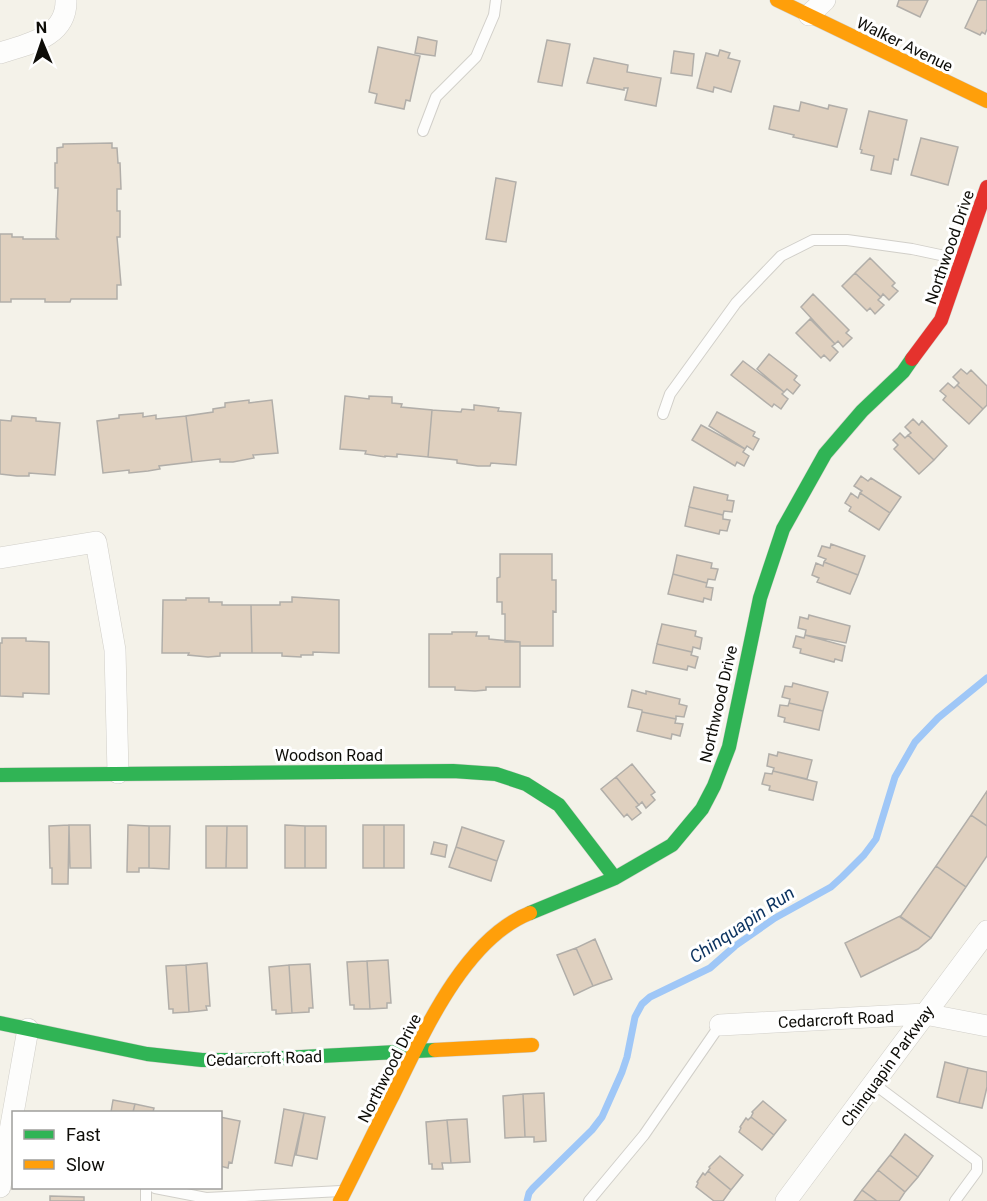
<svg xmlns="http://www.w3.org/2000/svg" width="987" height="1201" viewBox="0 0 987 1201" font-family="Roboto,sans-serif">
  <rect width="100%" height="100%" fill="#f4f2e9"/>
  <g fill="none" stroke-linecap="round" stroke-linejoin="round">
    <path stroke="#9fc7f7" stroke-width="7" d="M527,1201L529,1193L533,1188L592,1130L602,1117L622,1072L627,1057L635,1017L642,1004L650,997L710,968L735,946L775,918L831,887L842,877L864,855L876,839L895,777L915,742L938,718L987,678"/>
  </g>
  <path fill="#dfd0bf" stroke="#b1aea9" stroke-width="1.5" d="M899,0H928L920,17L897,6Z
    M978,0H987V29L985,34L982,32L980,35L965,28Z
    M418,37L437,41L435,56L415,53Z
    M547,40L570,44L562,86L538,82Z
    M378,47L420,56L410,101L406,100L404,109L375,103L377,94L369,92Z
    M720,50L730,53L728,58L740,61L731,92L714,87L713,92L697,88L706,53L718,56Z
    M674,51L694,54L692,76L671,73Z
    M594,58L628,65L627,72L661,78L656,106L625,100L628,88H624V90L587,83Z
    M801,102L828,109L829,105L847,109L837,147L793,137L794,135L769,129L774,106L799,111Z
    M869,111L907,120L898,160L894,159L891,174L871,170L874,156L861,153L862,150L860,149Z
    M921,138L958,147L948,185L911,175Z
    M112,143V148H117L118,163H120L121,189H117V211H120V237H117L121,285H117V299H71L70,302H45V299H11V302H0V234H12V237H23V239H58L56,237L58,188H55V163H57V148L63,147V144Z
    M496,178L516,182L506,242L486,239Z
    M870,258L895,283L892,286L898,291L889,300L883,294L881,297L855,273Z
    M855,273L881,297L878,300L884,305L875,314L870,308L867,311L842,286Z
    M813,294L849,330L846,333L852,338L843,347L838,341L835,344L801,307Z
    M810,319L835,344L832,346L838,352L830,361L824,355L821,358L796,333Z
    M769,354L797,376L794,380L800,385L793,394L787,389L784,392L757,369Z
    M743,361L784,392L782,394L788,399L781,409L774,404L772,407L731,375Z
    M961,369L967,374L971,370L987,386V405L983,409L957,385L959,383L953,377Z
    M948,383L954,388L957,385L983,409L969,424L943,400L946,396L940,391Z
    M345,396L369,399V396L392,397V403L402,404L401,407L432,410L428,457L397,454V457L385,456V457L365,454L366,451L340,449Z
    M249,400V403L272,400L278,453L253,455L254,458L233,462H220V459L192,462L186,416L213,412V409L225,407V403Z
    M474,405L499,408L498,411L521,413L516,465L491,463L490,466H478L457,463V460L428,457L432,410L461,412L462,409L474,410Z
    M717,412L755,432L753,436L759,439L753,450L747,446L745,449L709,426Z
    M143,413V417L156,415V419L186,416L192,462L159,466L160,469L148,471L129,473V470L103,473L97,421L119,418V415Z
    M12,416L36,418V421L60,423L55,475L29,473V476H17L0,474V420L11,421Z
    M913,419L919,425L922,421L947,446L934,460L908,435L911,433L905,427Z
    M701,425L745,449L743,452L749,456L744,466L737,462L735,466L692,440Z
    M900,433L905,438L908,435L934,460L919,474L894,449L898,445L893,440Z
    M861,476L868,481L871,478L901,497L890,513L860,493L862,491L854,486Z
    M694,487L728,495L727,500L734,501L732,512L724,511L723,515L689,507Z
    M851,493L858,498L860,493L890,513L879,530L849,511L851,507L845,503Z
    M689,507L723,515V519L730,520L727,531L720,530L719,534L685,526Z
    M831,544L865,556L858,575L824,562L826,559L818,556L822,546L830,548Z
    M500,554H552V580H556V612L553,611V646H520V642H505V614H502V602H497V578L500,577Z
    M677,555L712,563L711,568L718,569L715,580L708,579L707,583L673,574Z
    M824,562L858,575L850,594L817,582L819,578L812,575L816,563L823,566Z
    M673,574L707,583L706,587L713,588L711,600L704,598L703,602L668,594Z
    M292,597L339,600V653L313,652V655H301V657L282,656V653H252L251,605H280V602H292Z
    M186,598H209V602H222V605H251L252,653H220V656L208,657L188,655L189,653H162L163,600H186Z
    M809,615L850,626L846,643L805,635L806,630L798,628L800,617L808,619Z
    M662,624L696,631L695,636L702,638L700,649L693,647L692,652L657,644Z
    M452,632H477L476,636H489V639L520,642V687H486V690L475,691L455,690V687H429V634H452Z
    M805,635L845,646L842,661L835,659L834,662L800,653L801,649L793,647L796,636L804,638Z
    M2,638H26V641L49,642V694L23,693V697L0,696V643H2Z
    M657,644L692,652L691,655L698,657L695,668L688,666L687,670L653,663Z
    M793,683L828,692L823,711L789,703L790,699L782,697L785,686L792,687Z
    M632,690L646,694V691L680,699L679,704L687,706L684,717L676,716V719L642,712V710L628,707Z
    M789,703L823,711L819,730L784,722L785,718L778,716L780,705L788,706Z
    M642,712L676,719L675,723L683,724L680,736L672,734L671,739L637,731Z
    M778,752L812,760L807,779L773,771L774,768L767,766L769,754L777,756Z
    M632,764L655,792L651,795L655,800L646,808L642,802L639,805L616,777Z
    M773,771L817,782L813,800L769,790L770,786L762,784L765,773L772,774Z
    M616,777L639,805L636,807L641,813L632,820L627,814L624,817L601,789Z
    M987,791V826L971,815Z
    M971,815L987,826V856L966,887L936,866Z
    M69,825H90L91,868H70Z
    M69,825L68,884H52V868H50L49,826Z
    M128,825L149,826V868H139V872H127Z
    M285,825L305,826V868H285Z
    M363,825H384V868H363Z
    M384,825H404V868H384Z
    M149,826H170L169,869L149,868Z
    M206,826H227L226,868H206Z
    M227,826H247V868H226Z
    M305,826H326V868H305Z
    M462,827L504,841L497,861L456,847Z
    M434,842L447,845L445,857L431,854Z
    M456,847L497,861L491,881L449,867Z
    M936,866L966,887L931,938L900,917Z
    M900,916L931,938L918,949L861,977L845,943Z
    M595,939L612,979L593,986L576,948Z
    M576,948L593,986L574,995L557,955Z
    M388,960L391,1003H387V1008L370,1009L367,961Z
    M367,961L370,1009H354V1005H350L347,962Z
    M207,963L210,1006H206L207,1010L189,1012L186,965Z
    M310,964L313,1008H309V1012L292,1013L289,965Z
    M186,965L189,1012L173,1013V1009H169L166,966Z
    M289,965L292,1013L276,1014V1010H272L269,967Z
    M945,1062L968,1068L959,1103L937,1097Z
    M968,1068L987,1072V1087L982,1108L959,1103Z
    M544,1093L546,1141L534,1142V1137H525L523,1094Z
    M523,1094L525,1137L505,1138L503,1096Z
    M113,1100L135,1104L133,1112H111Z
    M763,1101L786,1120L774,1135L751,1117L753,1113L752,1112Z
    M135,1104L154,1108L153,1112H133Z
    M284,1109L304,1113L292,1166L275,1163Z
    M304,1113L325,1117L317,1159L296,1155Z
    M220,1117L240,1121L232,1163L229,1162L228,1168L220,1166Z
    M751,1117L774,1135L762,1150L739,1132L741,1128L740,1127L746,1118L748,1120Z
    M467,1119L470,1162L451,1163L447,1120Z
    M447,1120L451,1163H442L443,1169H432V1164H429L426,1122Z
    M905,1134L933,1156L918,1177L890,1155Z
    M890,1155L918,1177L905,1192L878,1170Z
    M720,1156L743,1175L731,1190L708,1171L710,1168L709,1167Z
    M878,1170L905,1192L899,1201H877L862,1190Z
    M708,1171L731,1190L723,1201H714L696,1187L698,1183L697,1182L703,1173L705,1175Z
    M862,1190L877,1201H854Z
    M50,1196L84,1197V1201H50Z"/>
  <g fill="none" stroke-linecap="round" stroke-linejoin="round">
    <g stroke="#d1cfc9" stroke-width="12">
      <path id="lane" d="M423,131L436,97L476,57L494,15L496,0
        M663,414L670,394L736,303L781,256L813,240H847L912,249L959,259
        M874,1084L977,1161V1171L955,1201
        M155,1188L206,1198L341,1191
        M146,1201V1188
        M589,1201L644,1135L720,1025"/>
    </g>
    <g stroke="#d1cfc9" stroke-width="22">
      <path id="street" d="M809,15L825,0
        M0,53C28,44 67,37 66,0
        M0,558L96,542L115,650L118,773
        M720,1025L925,1014L987,1026
        M0,1187L28,1029
        M786,1201L987,931"/>
    </g>
    <g stroke="#d1cfc9" stroke-width="15">
      <path id="fast" d="M0,775L453,771L496,774L526,784L559,805L615,878
        M530,913L615,878L672,845L702,809L714,786L729,747L760,598L783,529L825,454L862,411L903,372L912,359
        M0,1023L147,1054L202,1060H245L435,1050"/>
    </g>
    <g stroke="#d1cfc9" stroke-width="15">
      <path id="slow" d="M777,0L987,101
        M435,1050L532,1045
        M340,1201C358,1166 375,1130 393,1095C423,1034 464,939 530,913"/>
    </g>
    <g stroke="#d1cfc9" stroke-width="15">
      <path id="jam" d="M912,359L941,320L987,187"/>
    </g>
    <use href="#lane" stroke="#fdfdfc" stroke-width="10"/>
    <use href="#street" stroke="#fdfdfc" stroke-width="21"/>
    <use href="#fast" stroke="#30b455" stroke-width="14"/>
    <use href="#slow" stroke="#ff9f0a" stroke-width="14"/>
    <use href="#jam" stroke="#e5322d" stroke-width="14"/>
  </g>
  <g text-anchor="middle" stroke-width="6" stroke-linejoin="round" paint-order="stroke">
    <g font-size="16" fill="#0e0d08" stroke="#fff">
      <text transform="translate(905 44) rotate(26)" y="6">Walker Avenue</text>
      <text transform="translate(949 247) rotate(-71)" y="6">Northwood Drive</text>
      <text transform="translate(718 704) rotate(-77)" y="6">Northwood Drive</text>
      <text x="329" y="761">Woodson Road</text>
      <text transform="translate(836 1019) rotate(-3)" y="6">Cedarcroft Road</text>
      <text transform="translate(264 1058) rotate(-2)" y="6">Cedarcroft Road</text>
      <text transform="translate(887 1066) rotate(-54)" y="6">Chinquapin Parkway</text>
      <text transform="translate(389 1068) rotate(-63)" y="6">Northwood Drive</text>
    </g>
    <g font-size="18" font-style="italic" fill="#0b325f" stroke="#fff">
      <text transform="translate(742 925) rotate(-34)" y="6">Chinquapin Run</text>
    </g>
  </g>
  <rect x="12" y="1111" width="210" height="78" fill="#ffffff" stroke="#9f9e9c" stroke-width="1.5"/>
  <rect x="24" y="1130" width="30" height="9" fill="#30b455" stroke="#9f9e9c" stroke-width="1.5"/>
  <text x="66" y="1141" font-size="18" fill="#0e0d08">Fast</text>
  <rect x="24" y="1160" width="30" height="9" fill="#ff9f0a" stroke="#9f9e9c" stroke-width="1.5"/>
  <text x="66" y="1171" font-size="18" fill="#0e0d08">Slow</text>
  <g transform="translate(42 42) rotate(358)" stroke="#ffffff" stroke-width="4.5" paint-order="stroke">
  <path d="M0-4.5L10 22L0 15L-10 22Z" fill="#0e0d08"/>
  <text y="-9" font-size="16" font-weight="bold" text-anchor="middle" fill="#0e0d08">N</text>
  </g>
</svg>
